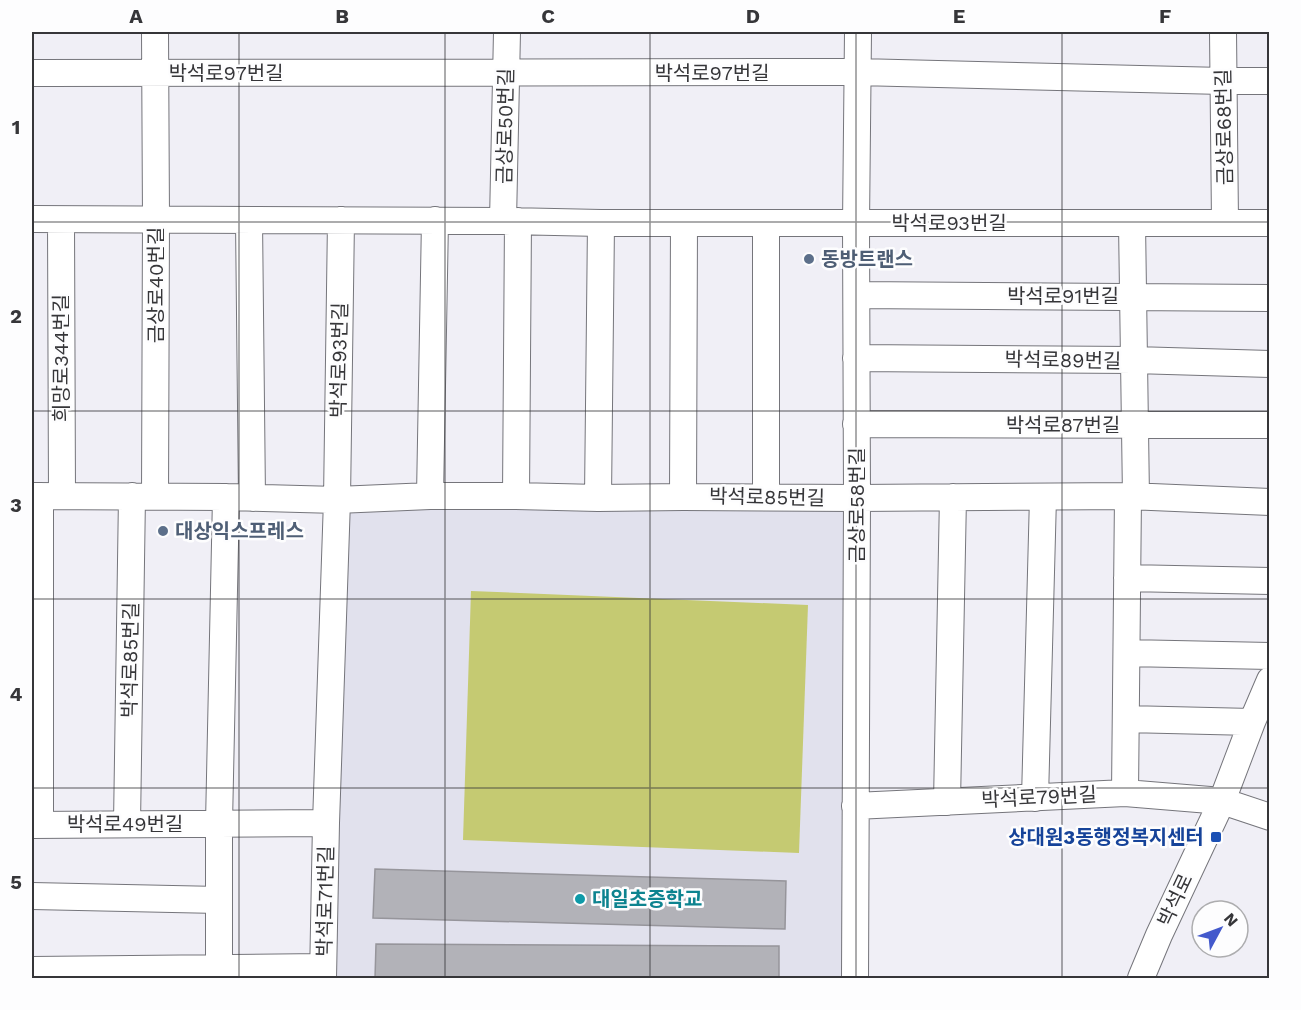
<svg xmlns="http://www.w3.org/2000/svg" width="1301" height="1010" viewBox="0 0 1301 1010" font-family="'Work Sans','Noto Sans KR',sans-serif">
  <rect width="100%" height="100%" fill="#f0eff6"/>
  <path fill="#e1e1ed" d="M345,504L848,507L854,978H328Z"/>
  <path fill="#c5ca72" d="M471,591L808,605L799,853L463,840Z"/>
  <path fill="#b2b2b8" stroke="#96959b" stroke-width="1.5" d="M375,869L786,881L785,929L373,918Z
    M376,944L779,946V978H375Z"/>
  <g fill="none" stroke-linecap="round" stroke-linejoin="round">
    <g stroke="#75757b" stroke-width="28">
      <path id="minor" d="M1223,32L1225,222
        M32,73L858,72L1223,81H1270
        M32,219L503,221L601,223H1270
        M61,220L62,496
        M249,220L252,498
        M503,221L507,32
        M766,223V497
        M1132,223L1136,497
        M857,295L1270,298
        M856,358L1134,360L1270,364
        M856,424L1270,425
        M32,496L226,497L337,500L430,496H516L598,498L683,497L857,498L1128,496L1270,502
        M155,496L156,219L155,32
        M430,496L435,220
        M516,496L518,221
        M683,497L684,223
        M598,498L601,223
        M1127,578L1270,581
        M1127,653L1270,656
        M1126,719L1252,722
        M1125,793L1128,496
        M1035,798L1043,497
        M947,802L953,497
        M855,806L1125,793L1222,801L1270,817
        M40,824V496
        M127,824L132,496
        M32,825L326,823
        M32,896L219,900
        M32,970L323,967
        M219,978V823L226,497
        M323,978L326,823L337,500L341,220
        M855,978L857,498L856,224L858,32
        M1141,978L1159,935L1222,801L1252,722L1270,680"/>
    </g>
    <use href="#minor" stroke="#fff" stroke-width="26"/>
  </g>
  <path fill="none" stroke="#363639" stroke-width="1.5" stroke-opacity="0.55" d="M239,32V978M445,32V978M650,32V978M856,32V978M1062,32V978M32,222H1270M32,411H1270M32,599H1270M32,788H1270"/>
  <g fill="#5c6f8a" stroke="#fdfdfe" stroke-width="2">
    <circle cx="809" cy="259" r="6"/>
    <circle cx="163" cy="531" r="6"/>
  </g>
  <rect fill="#1a4fb4" stroke="#fdfdfe" stroke-width="2" x="1210" y="831" width="12" height="12" rx="3"/>
  <circle fill="#0f9aa8" stroke="#fdfdfe" stroke-width="2" cx="580" cy="899" r="6"/>
  <g text-anchor="middle" stroke-width="5" stroke-linejoin="round" paint-order="stroke">
    <g font-size="20" fill="#363639" stroke="#fdfdfe">
      <text x="226" y="80">박석로97번길</text>
      <text x="712" y="80">박석로97번길</text>
      <text transform="translate(505 126) rotate(-89)" y="7">금상로50번길</text>
      <text transform="translate(1224 127) rotate(-91)" y="7">금상로68번길</text>
      <text x="949" y="230">박석로93번길</text>
      <text transform="translate(156 285) rotate(-90)" y="7">금상로40번길</text>
      <text x="1063" y="303">박석로91번길</text>
      <text transform="translate(61 358) rotate(-90)" y="7">희망로344번길</text>
      <text transform="translate(339 360) rotate(-89)" y="7">박석로93번길</text>
      <text transform="translate(1063 360) rotate(1)" y="7">박석로89번길</text>
      <text x="1063" y="432">박석로87번길</text>
      <text transform="translate(767 497) rotate(1)" y="7">박석로85번길</text>
      <text transform="translate(857 505) rotate(-90)" y="7">금상로58번길</text>
      <text transform="translate(130 660) rotate(-89)" y="7">박석로85번길</text>
      <text transform="translate(1039 797) rotate(-3)" y="7">박석로79번길</text>
      <text x="125" y="831">박석로49번길</text>
      <text transform="translate(1175 900) rotate(-65)" y="7">박석로</text>
      <text transform="translate(325 901) rotate(-89)" y="7">박석로71번길</text>
    </g>
    <g font-size="20" font-weight="bold" fill="#4e5e75" stroke="#fdfdfe" text-anchor="start">
      <text x="821" y="266">동방트랜스</text>
      <text x="175" y="538">대상익스프레스</text>
    </g>
    <g font-size="20" font-weight="bold" fill="#164399" stroke="#fdfdfe" text-anchor="end">
      <text x="1204" y="844">상대원3동행정복지센터</text>
    </g>
    <g font-size="20" font-weight="bold" fill="#0d838f" stroke="#fdfdfe" text-anchor="start">
      <text x="592" y="906">대일초증학교</text>
    </g>
  </g>
  <rect width="1301" height="1010" fill="none" stroke="#fdfdfe" stroke-width="66"/>
  <g transform="translate(1220 929) rotate(49)"><circle r="28" fill="#fdfdfe" stroke="#adadaf" stroke-width="1.5"/>
  <path d="M0-4.5L10 22L0 15L-10 22Z" fill="#4359cc"/>
  <text y="-9" font-size="16" font-weight="bold" text-anchor="middle" fill="#363639">N</text>
  </g>
  <rect x="33" y="33" width="1235" height="944" fill="none" stroke="#363639" stroke-width="2"/>
  <g font-size="20" text-anchor="middle" font-weight="bold" fill="#363639">
    <text x="136" y="23">A</text>
    <text x="342" y="23">B</text>
    <text x="548" y="23">C</text>
    <text x="753" y="23">D</text>
    <text x="959" y="23">E</text>
    <text x="1165" y="23">F</text>
    <text x="16" y="134">1</text>
    <text x="16" y="323">2</text>
    <text x="16" y="512">3</text>
    <text x="16" y="701">4</text>
    <text x="16" y="889">5</text>
  </g>
</svg>
